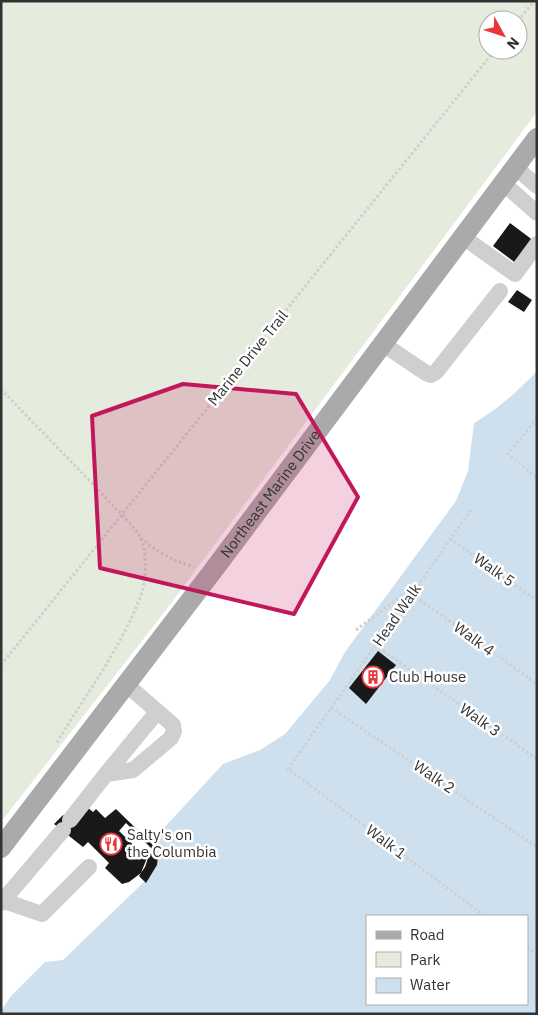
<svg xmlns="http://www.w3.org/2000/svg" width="538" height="1015" viewBox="0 0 538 1015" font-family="'IBM Plex Sans',sans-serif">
  <rect width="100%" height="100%" fill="#fff"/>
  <path fill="#e5ecde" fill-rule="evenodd" d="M1,1H537V112L166,610L1,822ZM488,20H518V50H488Z"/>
  <path fill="#cee0ee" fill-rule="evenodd" d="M537,371V1014H1V1011L11,996L45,962L63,960L146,880L155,851L149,844L223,764L260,750L285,734L330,680L345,652L456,501L468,471L474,423C498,409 518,391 537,371ZM367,916H527V1004H367Z"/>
  <path fill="#191919" d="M510,223L534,241L517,264L493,246Z
    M517,290L532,300L524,312L508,302Z
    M378,651L396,665L366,704L349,688Z
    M87,807L93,812L96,809L105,818L116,809L156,848L158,856L157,865L146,883L139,876L145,867L148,858L147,857L153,850L126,823L119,831L147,858L141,873L129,882L122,884L105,868L109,863L88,842L83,847L54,824L63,815L75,824Z"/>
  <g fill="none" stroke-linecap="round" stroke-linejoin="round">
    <path stroke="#cfcfcf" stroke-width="3" stroke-dasharray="2.5 2.5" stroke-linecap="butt" d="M518,21L534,1
      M1,389C35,425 70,460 104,496C113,506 137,528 141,539C147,556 147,578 141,595C121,649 85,695 56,744
      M537,418L508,454L537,478
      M471,510L288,769L485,916
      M141,538C156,552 174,561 194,567
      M450,539L537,601
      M412,594L537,684
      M356,630L415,586
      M375,645L537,759
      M1,665L495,50
      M331,708L537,847
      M527,947L537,955"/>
    <path stroke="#cfcfcf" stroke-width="16" d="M515,167L537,186
      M503,183L537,213
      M463,237L515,274L537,244
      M383,344L426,373L431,375L436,372L500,291
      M106,774L157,712
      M70,820L106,774L133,770L171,738L174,731L173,725L127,685
      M1,897L4,901L42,914L89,867
      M1,903L63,830"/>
    <path stroke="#aaa" stroke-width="20" id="s1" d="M1,848L212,572L537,138"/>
  </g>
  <path fill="#c2185b" fill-opacity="0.2" stroke="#c2185b" stroke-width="4" stroke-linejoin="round" d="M183,384L296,394L358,497L294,614L100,568L92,416Z"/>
  <defs>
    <g id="building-ring" transform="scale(1.125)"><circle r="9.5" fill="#fff" stroke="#e8363b" stroke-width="1.5"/><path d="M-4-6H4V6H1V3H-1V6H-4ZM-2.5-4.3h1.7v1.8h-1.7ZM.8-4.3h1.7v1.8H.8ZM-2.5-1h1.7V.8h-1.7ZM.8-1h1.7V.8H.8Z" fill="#e8363b"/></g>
    <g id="restaurant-ring" transform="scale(1.125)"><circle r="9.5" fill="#fff" stroke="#e8363b" stroke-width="1.5"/><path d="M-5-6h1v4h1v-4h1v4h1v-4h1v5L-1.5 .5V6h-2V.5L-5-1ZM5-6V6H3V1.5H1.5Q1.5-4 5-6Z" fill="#e8363b"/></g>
  </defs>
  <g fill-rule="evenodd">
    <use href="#building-ring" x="373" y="677"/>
    <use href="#restaurant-ring" x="111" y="844"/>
  </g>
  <g text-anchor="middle" stroke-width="5" stroke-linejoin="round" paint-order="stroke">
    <g font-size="15" fill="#323232" stroke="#fff">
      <text transform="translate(248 358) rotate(-51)" y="5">Marine Drive Trail</text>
      <text dy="5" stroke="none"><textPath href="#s1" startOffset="445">Northeast Marine Drive</textPath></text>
      <text transform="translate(494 570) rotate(35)" y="5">Walk 5</text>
      <text transform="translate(397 615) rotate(-55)" y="5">Head Walk</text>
      <text transform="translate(474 639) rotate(36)" y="5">Walk 4</text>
      <text transform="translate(480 720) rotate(35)" y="5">Walk 3</text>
      <text transform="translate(434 777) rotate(34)" y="5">Walk 2</text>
      <text transform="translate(386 842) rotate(37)" y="5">Walk 1</text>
    </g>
    <g font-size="15" fill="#323232" stroke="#fff" text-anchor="start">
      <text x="389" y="682">Club House</text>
      <text x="127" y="840">Salty's on<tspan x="127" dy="17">the Columbia</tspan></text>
    </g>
  </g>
  <rect width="538" height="1015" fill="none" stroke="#323232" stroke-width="5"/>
  <rect x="366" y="915" width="162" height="90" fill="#ffffff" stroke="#adadad"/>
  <rect x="376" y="931" width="25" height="8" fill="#aaaaaa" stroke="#adadad"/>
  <text x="410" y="940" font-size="15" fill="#323232">Road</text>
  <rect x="376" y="952" width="25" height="15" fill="#e5ecde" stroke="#adadad"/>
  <text x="410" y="965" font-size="15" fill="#323232">Park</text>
  <rect x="376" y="978" width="25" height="15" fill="#cee0ee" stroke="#adadad"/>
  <text x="410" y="990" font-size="15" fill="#323232">Water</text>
  <g transform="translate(503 35) rotate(130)"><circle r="24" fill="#ffffff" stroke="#adadad"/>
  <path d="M0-4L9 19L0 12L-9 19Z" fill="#e8363b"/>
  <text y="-8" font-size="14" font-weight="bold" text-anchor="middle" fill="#323232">N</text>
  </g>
</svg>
